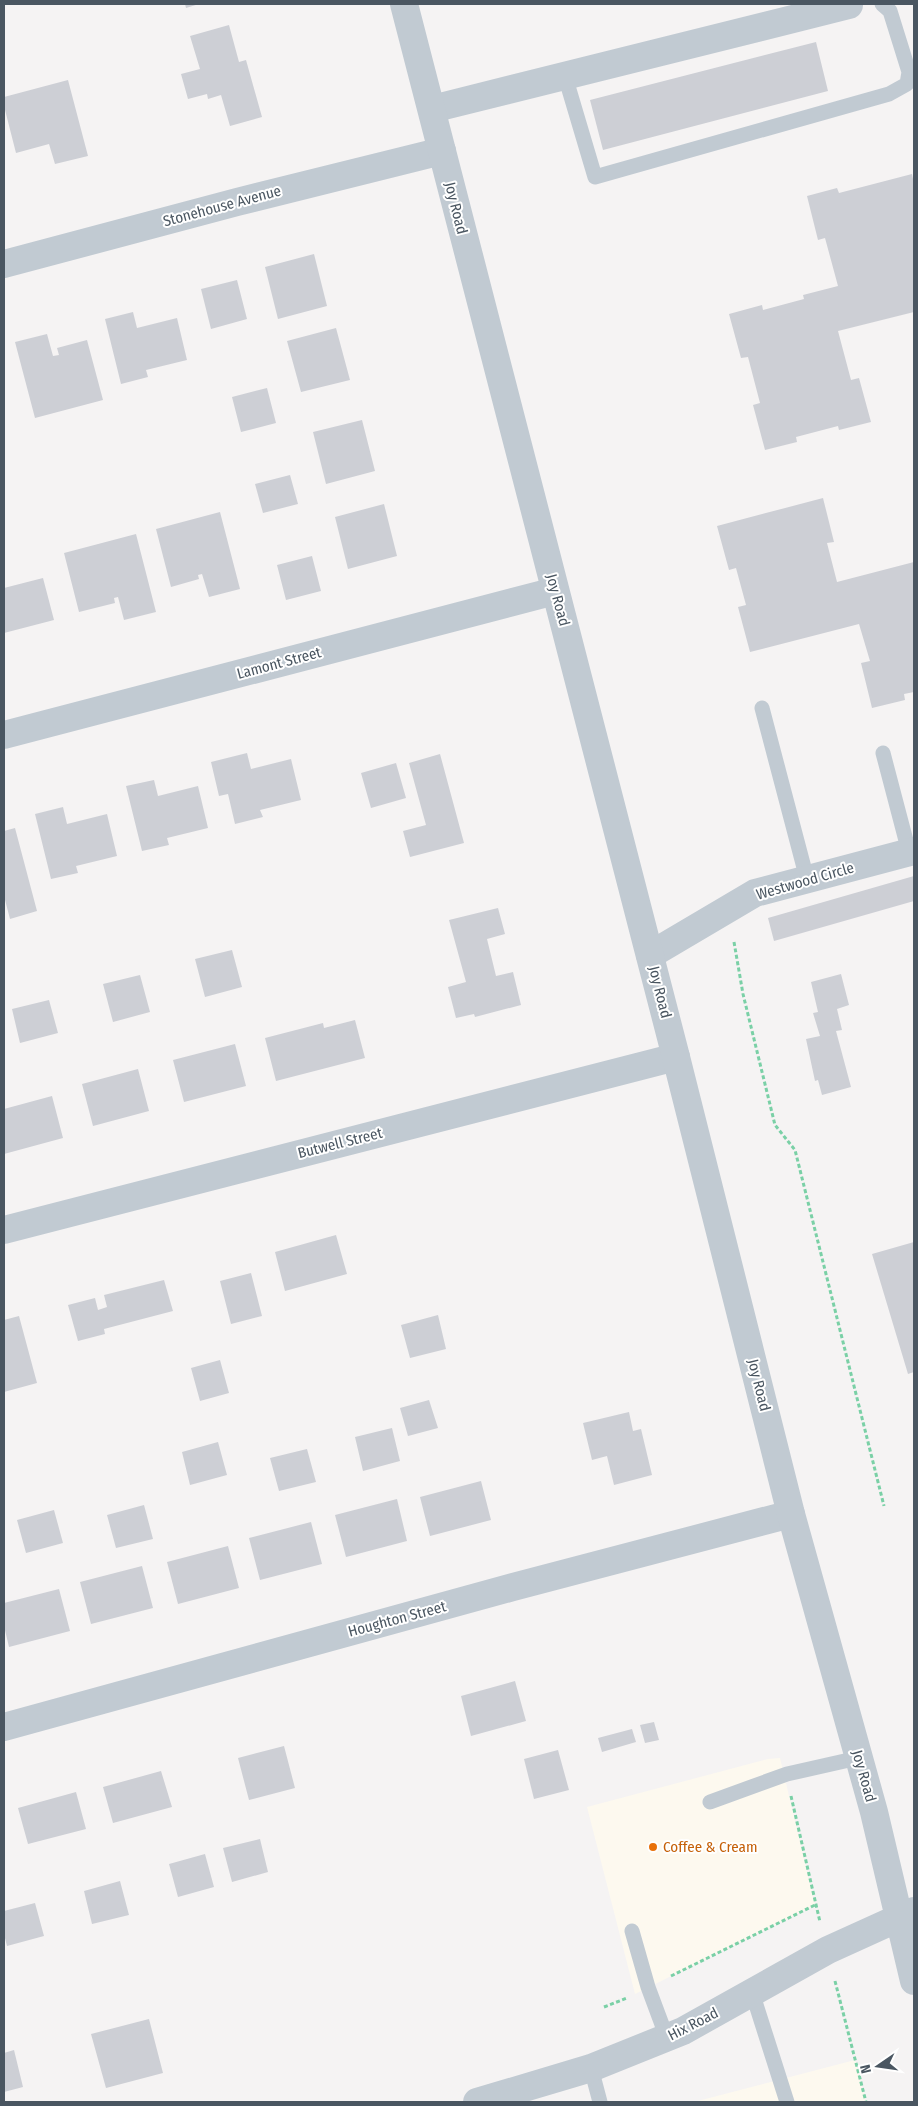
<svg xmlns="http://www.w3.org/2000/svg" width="918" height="2106" viewBox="0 0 918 2106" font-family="'Fira Sans Condensed',sans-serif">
  <rect width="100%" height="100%" fill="#f5f3f3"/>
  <path fill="#fdf9ef" d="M780,1758L815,1905L635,1994L587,1807L768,1759Z
    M855,2060L866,2102H694Z"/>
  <path fill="#cdcfd5" d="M185,4H199L186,8Z
    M229,25L239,62L246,60L262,117L230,126L221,95L208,99L207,94L188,99L181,74L200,69L190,36Z
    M816,42L828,91L603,150L590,100Z
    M68,80L88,156L55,164L49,144L16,153L4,106V97Z
    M912,174L914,184V312L838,331L851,380L859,378L871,422L839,430L838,426L796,437L797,442L765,450L753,405L760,403L748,357L741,358L729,314L762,305L763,310L804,299L803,295L838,286L825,238L818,240L807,196L837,188L839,193Z
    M314,254L327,306L278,319L265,267Z
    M237,280L247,319L211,329L201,289Z
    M133,312L137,328L177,318L187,360L146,370L148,377L121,384L105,319Z
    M336,328L350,380L301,392L287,341Z
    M47,334L53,356L59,355L57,348L87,340L103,400L35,418L15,342Z
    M267,388L276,423L241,432L232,397Z
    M362,420L375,471L326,484L313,432Z
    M290,475L298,504L263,513L255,484Z
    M823,498L834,542L827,543L837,582L914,562V692L904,694L905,700L872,708L861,663L870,661L859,624L750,652L738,607L746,605L736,568L729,570L717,526Z
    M384,504L397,556L348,569L335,517Z
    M220,512L240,589L209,597L202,574L198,575L199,579L171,587L156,529Z
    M136,534L156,612L124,620L118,597L114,598L115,603L79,612L64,553Z
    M312,556L321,591L286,600L277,565Z
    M43,578L54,620L4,633V588Z
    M247,753L251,769L291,759L301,800L260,810L263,817L235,824L228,794L219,796L211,762Z
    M440,754L464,843L410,857L403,831L426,825L409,763Z
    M396,763L406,798L371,808L361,773Z
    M154,780L158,796L198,786L208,828L167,838L169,845L142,851L126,786Z
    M63,807L67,824L107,814L117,856L76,866L78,873L51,879L35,814Z
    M15,828L37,911L10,919L4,896V831Z
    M914,876V901L774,941L768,918Z
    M498,908L505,934L487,939L496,976L513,972L521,1005L475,1017L474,1014L456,1018L448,987L466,982L449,920Z
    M232,950L242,987L205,997L195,959Z
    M841,974L849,1005L837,1009L842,1030L836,1031L851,1087L822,1095L818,1080L815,1081L806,1039L820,1036L813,1013L818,1012L811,982Z
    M140,975L150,1012L113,1022L103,984Z
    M49,1000L58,1033L20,1043L12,1009Z
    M355,1020L365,1058L276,1081L265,1038L323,1023L324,1028Z
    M235,1044L246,1086L184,1102L173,1060Z
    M138,1069L149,1111L93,1126L82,1084Z
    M52,1096L63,1138L4,1154V1109Z
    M336,1235L347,1274L285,1291L275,1252Z
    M914,1242V1372L908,1374L872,1254Z
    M251,1273L262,1316L231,1324L220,1281Z
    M164,1280L173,1311L104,1329L105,1334L78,1341L68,1305L95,1298L98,1310L107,1307L104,1295Z
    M438,1315L446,1349L410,1358L401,1325Z
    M19,1316L37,1383L4,1392V1320Z
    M220,1360L229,1393L200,1401L191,1368Z
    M429,1400L438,1428L408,1436L400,1408Z
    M629,1412L633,1431L641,1429L652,1475L614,1485L607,1456L592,1460L583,1423Z
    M392,1428L400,1461L363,1471L355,1437Z
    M218,1442L227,1475L190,1485L182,1452Z
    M307,1449L316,1482L279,1491L270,1458Z
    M481,1481L491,1520L430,1536L420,1497Z
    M397,1499L407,1541L346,1557L335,1515Z
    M144,1505L153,1539L116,1548L107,1515Z
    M54,1510L63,1543L26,1553L17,1520Z
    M311,1522L322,1564L260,1580L249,1538Z
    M228,1546L239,1588L178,1604L167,1562Z
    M142,1566L153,1608L91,1624L80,1582Z
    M59,1589L70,1631L9,1647L4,1626V1603Z
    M515,1681L526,1721L471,1736L461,1696Z
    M654,1722L659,1740L645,1743L640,1725Z
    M632,1729L636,1742L602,1752L598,1738Z
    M284,1746L295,1788L249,1800L238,1758Z
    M558,1750L569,1790L534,1799L524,1759Z
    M161,1771L172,1807L113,1823L103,1787Z
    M76,1792L86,1829L28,1844L18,1808Z
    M260,1839L268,1872L232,1882L223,1848Z
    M205,1854L214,1887L178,1897L169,1864Z
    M120,1881L129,1915L92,1924L84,1891Z
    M35,1903L44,1936L7,1946L4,1934V1911Z
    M149,2019L163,2073L106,2088L91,2034Z
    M14,2050L23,2087L4,2092V2053Z"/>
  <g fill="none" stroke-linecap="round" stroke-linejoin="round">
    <path stroke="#7ad0a6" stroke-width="3" stroke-dasharray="4 2.5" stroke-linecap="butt" d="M734,942L743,994L775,1125L795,1150L884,1506
      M791,1796L820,1922
      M671,1976L815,1905
      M835,1981L866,2102
      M604,2007L627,1998"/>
    <path stroke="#c1cad2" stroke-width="15" d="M565,76L595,177L889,94L907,84L909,72L890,11L882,4
      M762,708L807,879
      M883,753L909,852
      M710,1802L787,1774L858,1758
      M632,1931L648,1987L667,2038
      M752,1992L787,2102
      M591,2068L600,2102"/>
    <path stroke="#c1cad2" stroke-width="28" d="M432,109L849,5
      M4,264L237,202L442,151
      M4,735L555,591
      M650,955L755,893L914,851
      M4,1230L676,1057
      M4,1727L513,1587L791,1514"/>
    <path stroke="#c1cad2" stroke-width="28" d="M404,4L676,1057L791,1514L874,1812L914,1981
      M477,2102L591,2068L683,2031L828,1950L914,1911"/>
  </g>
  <circle fill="#e8710a" stroke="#fff" stroke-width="2" cx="653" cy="1847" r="5"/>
  <g text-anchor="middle" stroke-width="4" stroke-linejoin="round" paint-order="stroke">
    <g font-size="15" fill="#4a5661" stroke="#fff">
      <text transform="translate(222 206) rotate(-15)" y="5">Stonehouse Avenue</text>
      <text transform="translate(456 208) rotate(76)" y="5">Joy Road</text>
      <text transform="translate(558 600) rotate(75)" y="5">Joy Road</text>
      <text transform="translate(279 663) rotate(-15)" y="5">Lamont Street</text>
      <text transform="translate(805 881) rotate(-16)" y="5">Westwood Circle</text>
      <text transform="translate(660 992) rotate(76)" y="5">Joy Road</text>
      <text transform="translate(340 1143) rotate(-14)" y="5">Butwell Street</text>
      <text transform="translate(759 1385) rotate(76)" y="5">Joy Road</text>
      <text transform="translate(397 1619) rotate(-15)" y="5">Houghton Street</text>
      <text transform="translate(864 1776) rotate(74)" y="5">Joy Road</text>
      <text transform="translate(693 2024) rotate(-27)" y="5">Hix Road</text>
    </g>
    <g font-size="15" fill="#c56008" stroke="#fff" text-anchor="start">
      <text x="663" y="1852">Coffee &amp; Cream</text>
    </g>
  </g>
  <rect width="918" height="2106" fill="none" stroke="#4a5661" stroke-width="10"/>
  <g transform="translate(878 2066) rotate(257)" stroke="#ffffff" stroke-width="4" paint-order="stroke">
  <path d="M0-4L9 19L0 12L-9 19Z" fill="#4a5661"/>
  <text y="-8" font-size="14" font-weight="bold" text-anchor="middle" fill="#4a5661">N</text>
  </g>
</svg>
